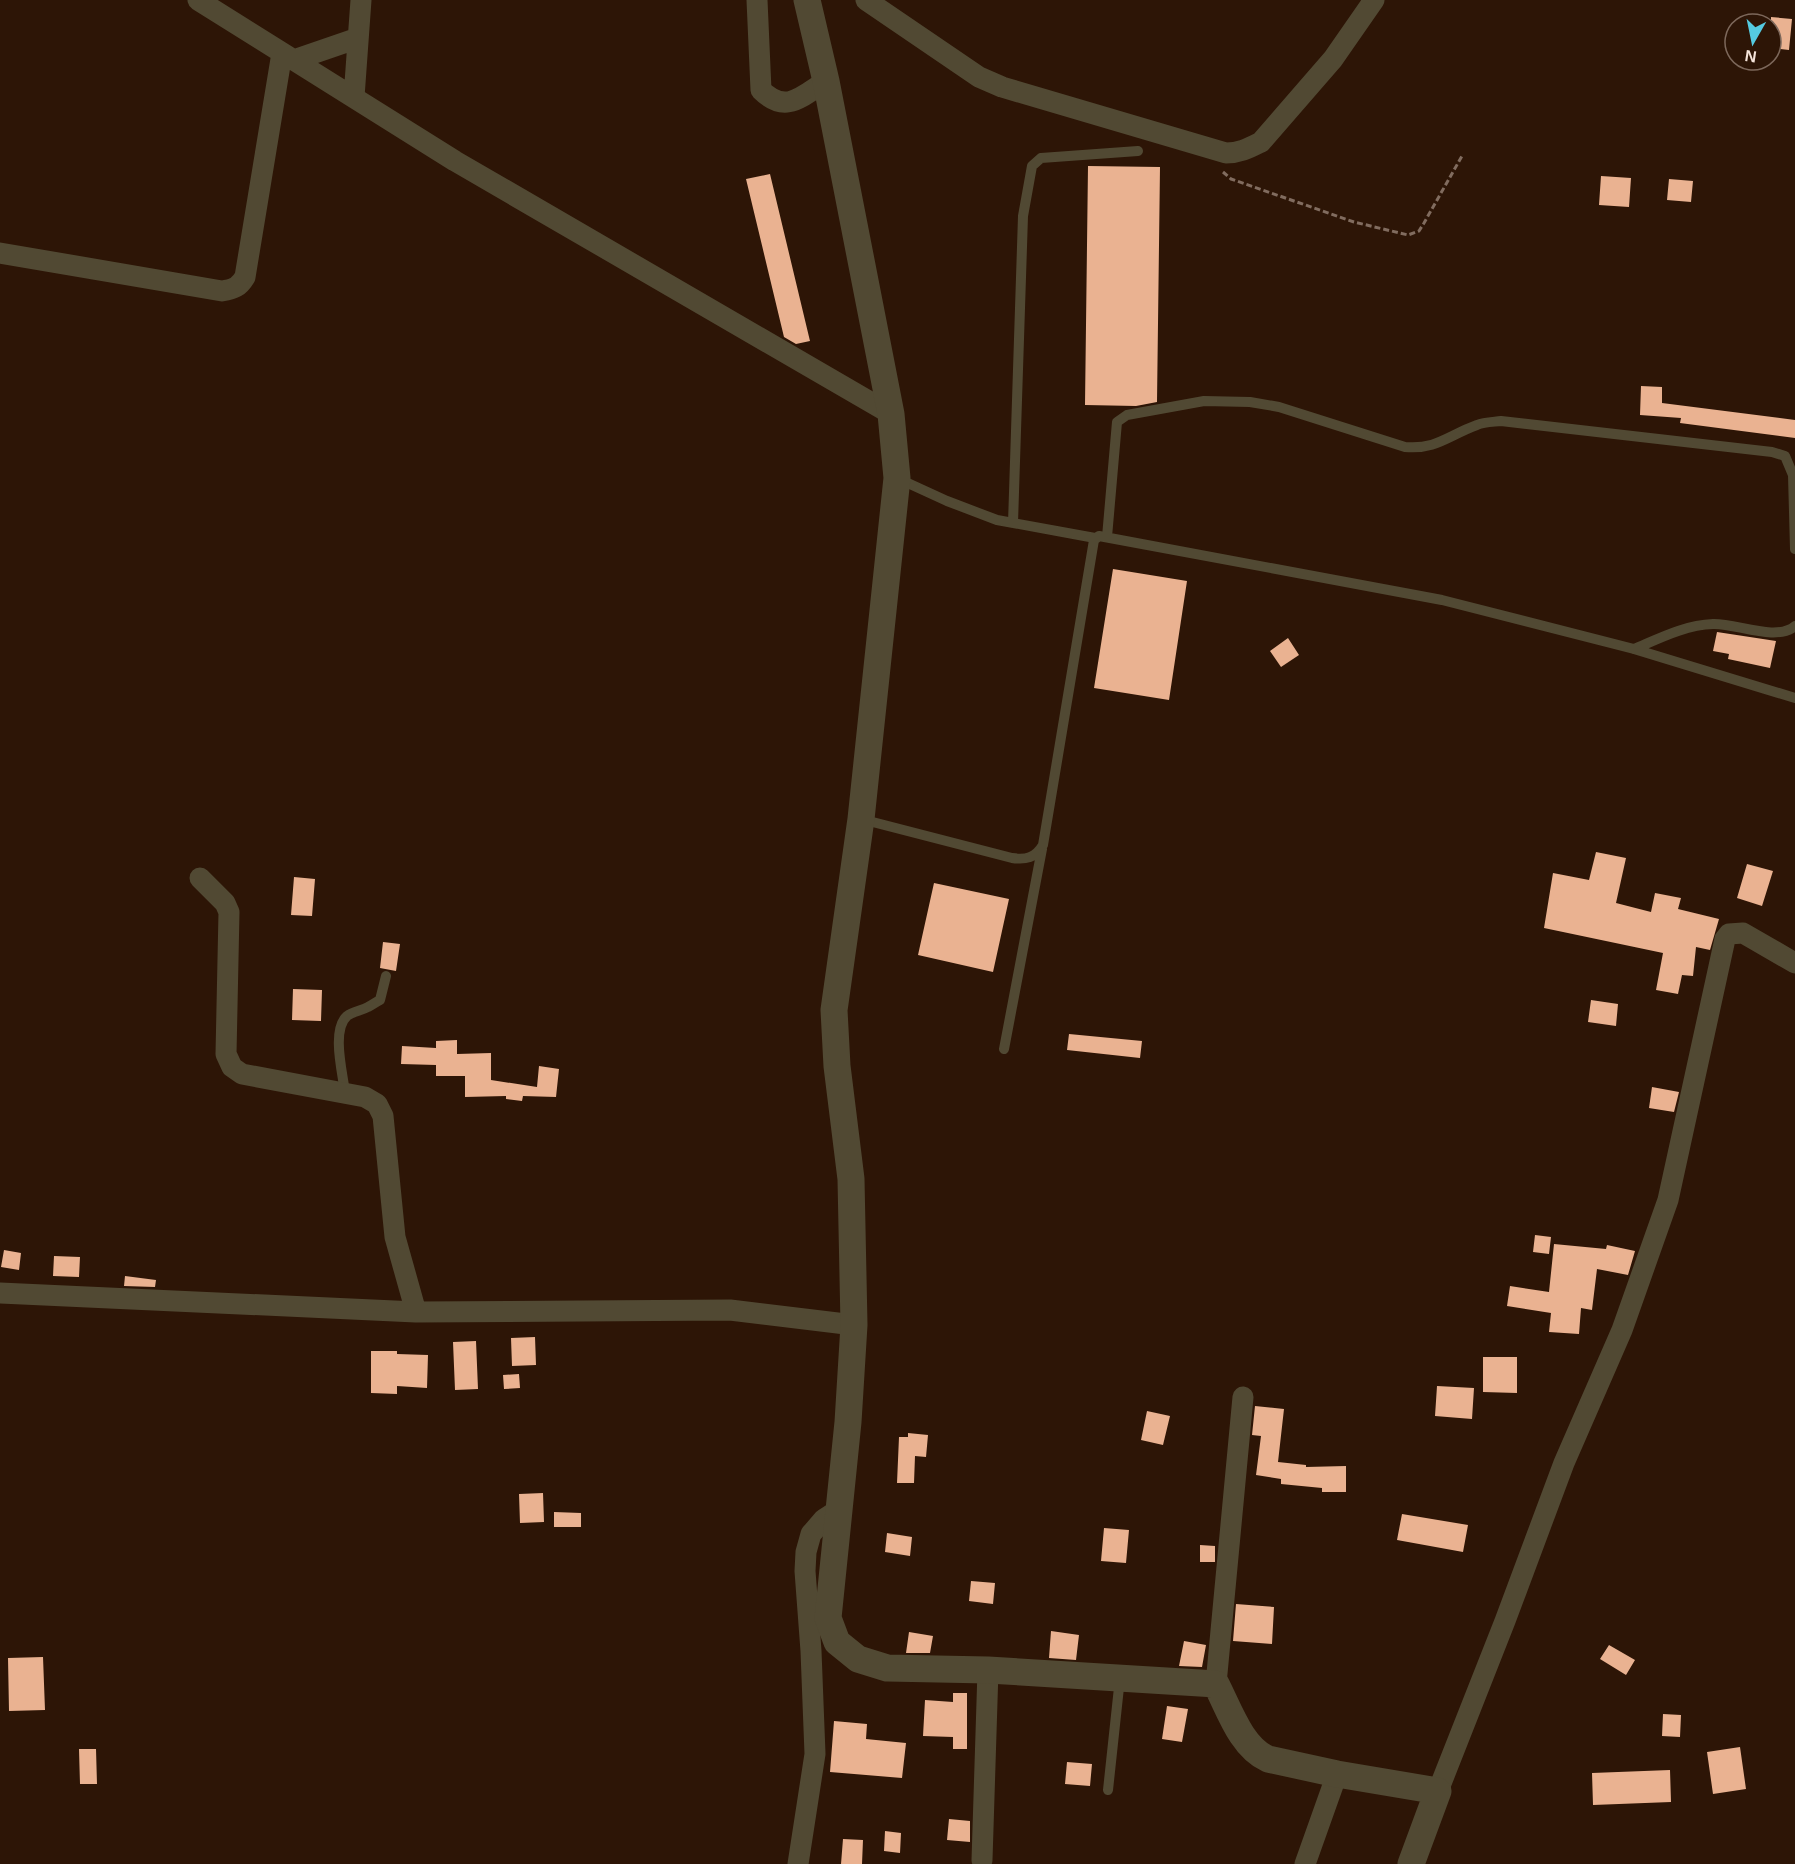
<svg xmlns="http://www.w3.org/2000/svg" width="1795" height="1864" viewBox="0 0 1795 1864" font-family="Helvetica,sans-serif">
  <rect width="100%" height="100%" fill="#2d1506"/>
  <path fill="#eab291" d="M1771,17L1792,19L1789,50L1771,48Z
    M1088,166L1160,167L1157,402L1136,406L1085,405Z
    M770,174L810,341L796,344L784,337L746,179Z
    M1601,176L1631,178L1629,207L1599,205Z
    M1669,179L1693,181L1691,202L1667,200Z
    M1641,386L1662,387V403L1795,420V438L1680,423L1681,418L1640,415Z
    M1113,569L1187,581L1169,700L1094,688Z
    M1717,632L1776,641L1770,668L1728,659L1729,654L1713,651Z
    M1288,638L1299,655L1281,667L1270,651Z
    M1596,852L1626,858L1616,903L1651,912L1655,893L1681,898L1678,909L1719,919L1710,950L1696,947L1693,976L1682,975L1678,994L1656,990L1663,953L1544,928L1553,873L1589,880Z
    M1747,864L1773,871L1762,906L1737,898Z
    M294,877L315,879L312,916L291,915Z
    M934,883L1009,899L993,972L918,955Z
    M383,942L400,944L396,971L380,968Z
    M293,989L322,990L321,1021L292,1020Z
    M1591,1000L1618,1004L1616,1026L1588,1022Z
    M1069,1034L1142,1041L1140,1058L1067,1050Z
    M457,1040V1054L491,1053V1080L537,1087L539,1066L559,1069L556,1097L523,1096L522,1101L506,1099V1096L465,1097V1076H436V1065L401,1064L402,1046L436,1048V1041Z
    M1652,1087L1679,1092L1674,1112L1649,1108Z
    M1535,1235L1551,1237L1549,1254L1533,1252Z
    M1554,1244L1606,1249L1607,1245L1635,1251L1628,1275L1597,1269L1592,1310L1581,1308L1579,1334L1549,1332L1551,1313L1507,1306L1510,1286L1549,1292Z
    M4,1250L21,1253L19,1270L1,1267Z
    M54,1256L80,1257L79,1277L53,1276Z
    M125,1276L156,1280L155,1287L124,1286Z
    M535,1337L536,1365L512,1366L511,1338Z
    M476,1341L478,1389L455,1390L453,1342Z
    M371,1351H397V1354L428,1355L427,1388L397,1386V1394L371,1393Z
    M1483,1357H1517V1393L1483,1392Z
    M519,1374L520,1388L504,1389L503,1375Z
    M1437,1386L1474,1388L1472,1419L1435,1416Z
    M1255,1406L1284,1409L1278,1462L1306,1465V1467L1346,1466V1492H1322V1488L1281,1484V1479L1256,1475L1261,1436L1252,1435Z
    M1147,1411L1170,1416L1163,1445L1141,1440Z
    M908,1433L928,1435L926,1457L915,1456L914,1483H897L899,1437H908Z
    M543,1493L544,1522L520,1523L519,1494Z
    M554,1512L581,1513V1527H554Z
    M1402,1514L1468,1525L1463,1552L1397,1540Z
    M1104,1528L1129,1530L1126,1563L1101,1561Z
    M887,1533L912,1537L910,1556L885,1552Z
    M1200,1545L1215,1546V1562H1200Z
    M971,1581L995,1583L993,1604L969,1601Z
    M1236,1604L1274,1607L1272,1644L1233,1641Z
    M1051,1631L1079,1635L1076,1660L1049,1658Z
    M909,1632L933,1636L930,1653H906Z
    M1184,1641L1206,1645L1202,1667L1179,1666Z
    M1609,1645L1635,1660L1626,1675L1600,1659Z
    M43,1657L45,1710L9,1711L8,1658Z
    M953,1693H967V1749H953V1737L923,1736L925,1700L953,1702Z
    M1167,1706L1188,1709L1182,1742L1162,1739Z
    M1663,1714L1681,1715L1680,1737L1662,1736Z
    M834,1721L867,1724L866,1739L906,1743L902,1778L830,1772Z
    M1740,1747L1746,1789L1713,1794L1707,1752Z
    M79,1749H96L97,1784H80Z
    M1067,1762L1092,1764L1090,1786L1065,1784Z
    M1670,1770L1671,1802L1593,1805L1592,1773Z
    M949,1819L970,1821V1842L947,1840Z
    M885,1831L901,1833L900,1853L884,1851Z
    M843,1839L863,1840L862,1864H841Z"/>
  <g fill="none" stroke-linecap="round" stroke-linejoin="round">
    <path stroke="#816c5f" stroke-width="3" stroke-dasharray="6 3" stroke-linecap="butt" d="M1223,172L1231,179L1354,222L1408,235L1419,231L1424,223L1462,156"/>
    <path stroke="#514933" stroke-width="10" d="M899,479L947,501L997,520L1095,538
      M1013,523L1023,216L1032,166L1041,158L1138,151
      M1107,537L1117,422L1127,415L1204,401L1250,402L1279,407L1405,447C1436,450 1449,435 1477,425C1484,422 1493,422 1501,421L1772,452L1785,456L1793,475L1795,549
      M1634,649C1660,638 1685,625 1713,624C1736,623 1776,642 1795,626
      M861,819L1012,858C1026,860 1035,858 1043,845L1094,540L1099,536L1442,600L1634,649L1795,698
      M1004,1049L1042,849
      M345,1093C343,1074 331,1030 347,1016C353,1011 361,1011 368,1007C372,1005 376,1002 380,1000L386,976
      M1108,1790L1120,1678"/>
    <path stroke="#514933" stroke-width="21" d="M198,0L455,161L891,414
      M757,0L761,90C786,115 802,96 826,81
      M866,0L979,77L1002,87L1226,153C1240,153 1249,148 1261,142L1333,59L1374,0
      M294,60L358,38
      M354,97L361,0
      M0,253L222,291C234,289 239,287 245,277L282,53
      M200,878L225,903L229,912L226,1054L232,1067L242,1074L365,1097L377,1104L383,1116L395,1237L416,1312
      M0,1293L416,1312L730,1310L854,1325
      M1216,1684L1243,1397
      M1438,1791L1505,1621L1564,1463L1622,1330L1668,1200L1725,939L1729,934L1743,933L1795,963
      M982,1860L988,1670
      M798,1864L815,1754L811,1651L805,1571L806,1552L811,1534L824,1519L838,1510
      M1305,1864L1337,1774"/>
    <path stroke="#514933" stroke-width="27" d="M807,0L826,81L891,414L897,478L861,819L834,1010L837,1066L851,1179L854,1325L848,1422L828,1618L837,1642L858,1659L887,1668L988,1670L1216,1684C1229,1709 1241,1747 1268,1759L1337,1774L1438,1791L1411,1864"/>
  </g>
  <g transform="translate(1753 42) rotate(189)"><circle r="28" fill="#2d1506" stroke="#7d685b" stroke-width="1.5"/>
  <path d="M0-4.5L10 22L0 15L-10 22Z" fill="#55cae0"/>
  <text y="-9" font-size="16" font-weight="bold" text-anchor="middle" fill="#f5e4da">N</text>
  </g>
</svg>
